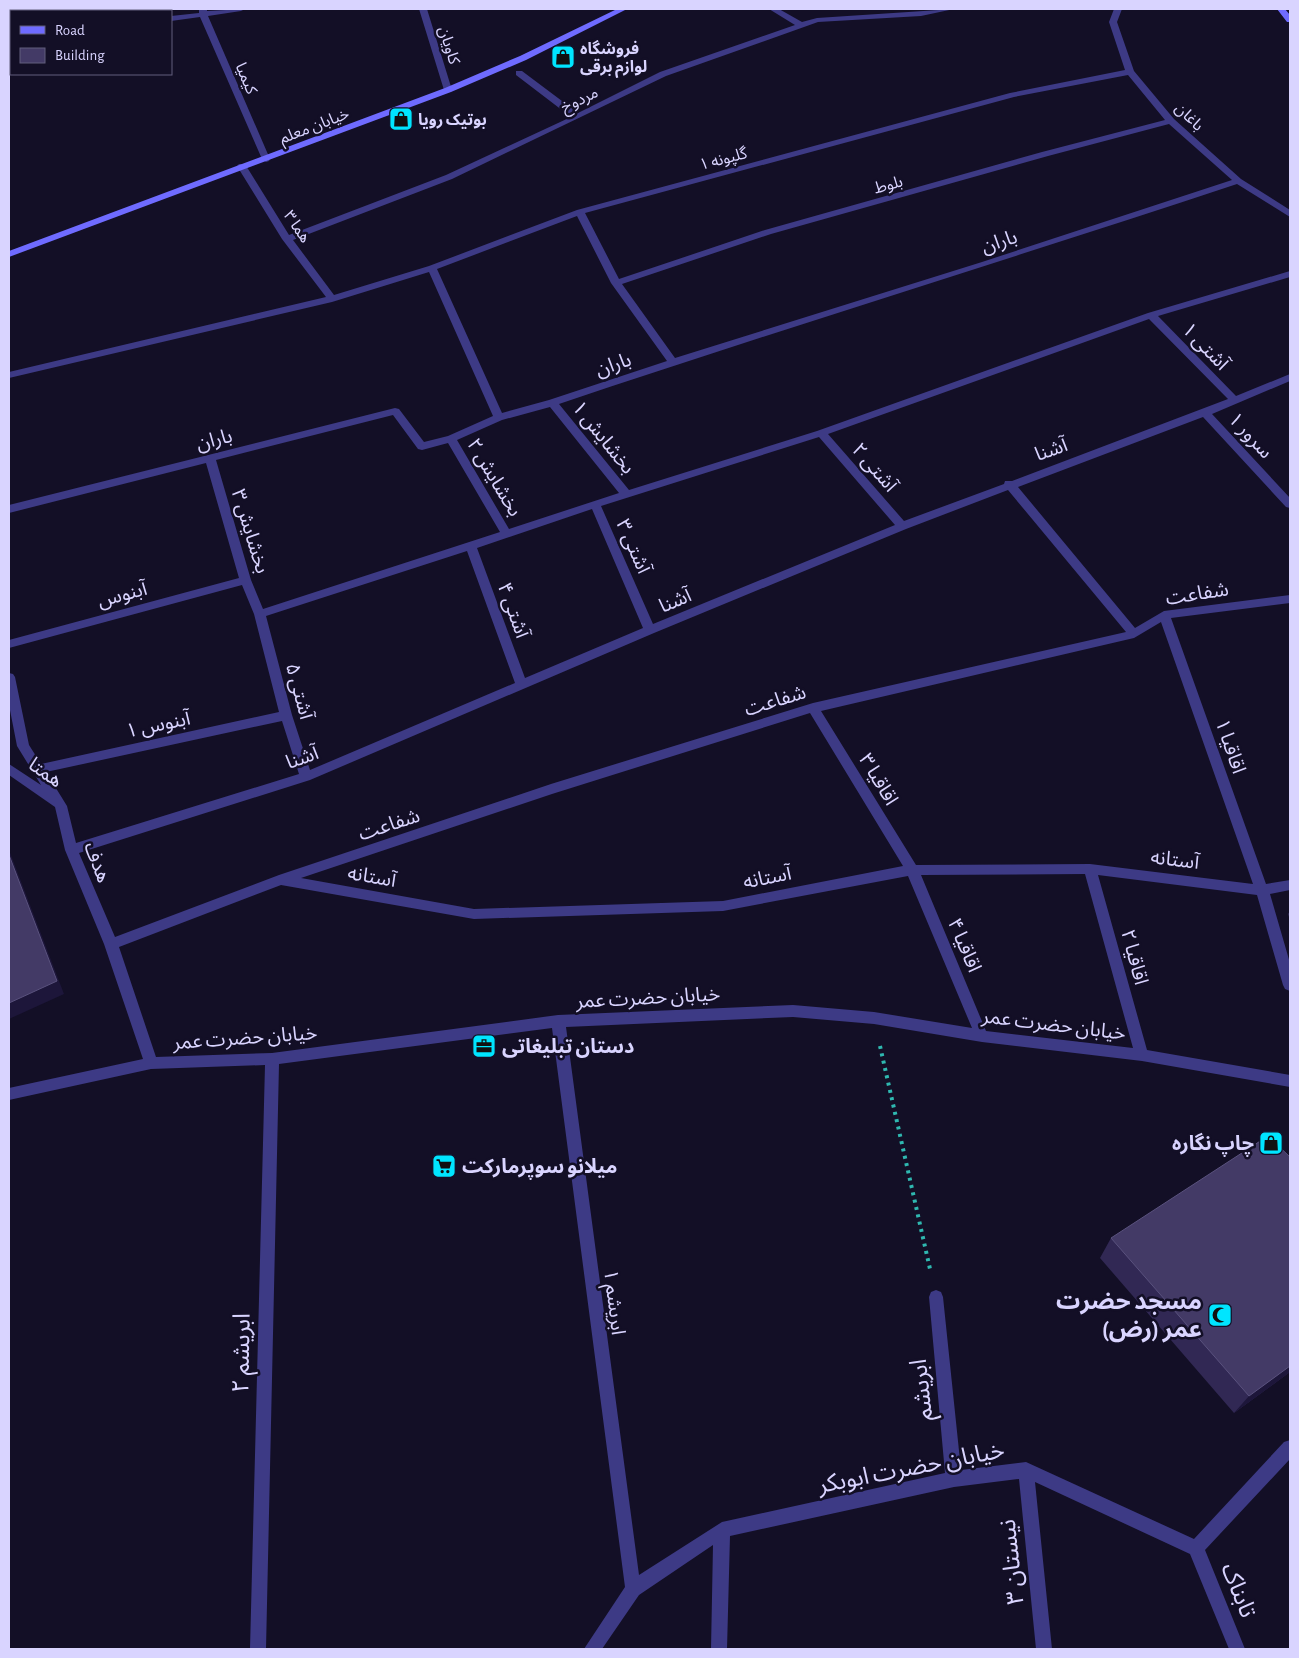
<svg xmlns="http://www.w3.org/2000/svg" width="1299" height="1658" viewBox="0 0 1299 1658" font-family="'Alegreya Sans','Noto Sans Arabic',sans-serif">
  <rect width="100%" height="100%" fill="#130f26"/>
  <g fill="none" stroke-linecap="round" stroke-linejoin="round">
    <path stroke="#2fb8b0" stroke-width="4" stroke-dasharray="3 4.5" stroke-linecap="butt" d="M880,1046L930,1269"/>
    <path fill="#3d3a85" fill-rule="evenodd" d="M199,9H207V11L245,9L241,11L208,16L270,159L269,161L266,162L262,159L200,17L171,21V16L199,13Z
      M419,9H427L452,90L451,92L444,90Z
      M769,9H779L802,22L817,18L954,9L921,16L818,22L666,76L452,179L293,240L334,295L429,266L577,210L1010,93L1125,70L1109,22L1114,9H1122L1117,22L1134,71L1174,119L1241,179L1290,210V217L1237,184C1011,259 784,328 559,404L629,490L817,431L1148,313L1290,271V277L1158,316L1236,396L1290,374V381L1212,414L1290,498V508L1286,507L1203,417L1018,487L1135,628L1164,611L1290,595V603L1171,618L1266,884L1290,880V890L1270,894L1290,963V991L1285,989L1283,985L1257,895L1098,875L1147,1050L1290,1075V1087L1142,1061L982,1042L874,1024L793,1017L566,1027L639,1575L722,1522L945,1473L929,1297L931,1292L936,1290L941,1292L943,1297L961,1470L1026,1462L1194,1539L1284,1442L1290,1440V1459L1205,1550L1245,1649H1229L1190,1554L1035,1482L1052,1649H1036L1019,1479L954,1487L730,1536L727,1649H711L713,1545L639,1595L602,1649H584L625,1587L552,1028L279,1064L266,1649H250L265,1065L151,1069L9,1100V1088L143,1059L104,944L65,850L55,807L9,775V764L41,785L17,746L9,705V673L13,674L15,677L29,745L41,764L279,712L254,614L242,585L9,648V640L239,578L206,463L9,513V505L395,408L399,409L424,442L448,436L493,416L429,272L332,302L9,378V372L326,297L282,239L237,166L239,164H245L289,235L446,175L571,117L516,75V71H522L578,113L660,72L795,25ZM1128,75L1165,120L1042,152L765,230L619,279L585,213L1014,97ZM1169,124L1232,180L982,262L675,358L622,284L771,234L1048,156ZM577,216L611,283L667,361L549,400L502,413L437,269ZM1149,319L1228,399L1012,481H1005L1004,484L904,521L828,434ZM550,407L619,493L509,529L457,440L502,420ZM393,415L418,449L422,450L448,443L500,532L263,609L251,580L216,460ZM819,437L895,525L653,624L601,506ZM1008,490L1126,632L813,703L551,784L279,875L115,937L79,853L310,780L654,633L906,529ZM592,509L643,628L525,678L477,548ZM467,551L515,683L310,770L292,715L266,616ZM1161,622L1253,884L1090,864L916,865L821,711L1134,638ZM810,713L903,866L723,901L474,909L301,878L552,794ZM282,721L299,774L76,843L67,806L46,772ZM1085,874L1133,1048L986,1031L921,875ZM908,876L972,1028L874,1012L793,1005L558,1015L272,1053L156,1057L119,947L281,885L474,919L723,911Z
      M9,37L11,38V42H9Z"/>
    <path fill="#6f6bff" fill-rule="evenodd" d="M617,9H627L526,60L451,92L9,257V251L445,88L520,56Z
      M1277,9H1285L1290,15V22H1287Z"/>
  </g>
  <path fill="#312854" d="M1290,911V920L1288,914Z
    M1111,1238L1290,1372L1234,1413L1100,1258Z"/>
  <path fill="#1d163a" d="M9,850L64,994L9,1019Z
    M1290,1366V1372L1234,1413L1249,1396Z"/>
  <path fill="#433a66" stroke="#5a527e" d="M9,855L57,981L9,1003Z
    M1268,1136L1290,1157V1366L1249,1396L1111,1238Z"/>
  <defs>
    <g id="shop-square" transform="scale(1.25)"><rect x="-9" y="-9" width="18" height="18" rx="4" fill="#00e5ff" stroke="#130f26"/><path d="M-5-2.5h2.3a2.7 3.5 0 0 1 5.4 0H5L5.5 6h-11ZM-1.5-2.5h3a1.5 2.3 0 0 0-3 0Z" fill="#111"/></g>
    <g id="office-square" transform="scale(1.25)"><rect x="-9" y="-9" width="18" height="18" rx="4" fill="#00e5ff" stroke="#130f26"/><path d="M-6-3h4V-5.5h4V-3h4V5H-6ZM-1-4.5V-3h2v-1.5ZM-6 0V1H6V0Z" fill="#111"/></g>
    <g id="supermarket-square" transform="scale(1.25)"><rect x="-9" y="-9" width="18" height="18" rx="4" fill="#00e5ff" stroke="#130f26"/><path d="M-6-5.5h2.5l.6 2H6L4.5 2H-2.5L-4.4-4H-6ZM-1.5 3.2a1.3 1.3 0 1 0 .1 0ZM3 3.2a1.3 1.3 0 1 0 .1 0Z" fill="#111"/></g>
    <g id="mosque-square" transform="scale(1.25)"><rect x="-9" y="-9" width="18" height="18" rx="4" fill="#00e5ff" stroke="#130f26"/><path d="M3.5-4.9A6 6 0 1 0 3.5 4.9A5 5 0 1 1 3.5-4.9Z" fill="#111"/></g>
  </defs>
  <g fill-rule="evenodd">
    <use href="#shop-square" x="563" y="57"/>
    <use href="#shop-square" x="401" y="119"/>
    <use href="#office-square" x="484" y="1046"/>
    <use href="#shop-square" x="1271" y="1143"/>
    <use href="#supermarket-square" x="444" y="1166"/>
    <use href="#mosque-square" x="1220" y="1315"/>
  </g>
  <g text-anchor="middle" stroke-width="5" stroke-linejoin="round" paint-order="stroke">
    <g font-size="16" fill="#d9d4ff" stroke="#130f26">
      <text transform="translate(450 45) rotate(73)" y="6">کاویان</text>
      <text transform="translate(247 78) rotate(67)" y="6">کیمیا</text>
      <text transform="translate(579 99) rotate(-26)" y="6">مردوخ</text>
      <text transform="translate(1190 116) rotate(44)" y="6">باغان</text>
      <text transform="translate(314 125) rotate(-21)" y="6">خیابان معلم</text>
      <text transform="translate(723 158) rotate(-15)" y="6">گلپونه ۱</text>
      <text transform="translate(888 184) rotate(-15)" y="6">بلوط</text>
      <text transform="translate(298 226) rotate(56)" y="6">هما ۳</text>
    </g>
    <g font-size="16" font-weight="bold" fill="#d9d4ff" stroke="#130f26" text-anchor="start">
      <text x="580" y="54">فروشگاه<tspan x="580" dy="18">لوازم برقی</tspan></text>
      <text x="418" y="125">بوتیک رویا</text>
    </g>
    <g font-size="20" fill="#d9d4ff" stroke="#130f26">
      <text transform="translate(999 241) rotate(-18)" y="7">باران</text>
      <text transform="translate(1206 346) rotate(46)" y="7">آشتی ۱</text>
      <text transform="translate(613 364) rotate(-19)" y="7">باران</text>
      <text transform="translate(1251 435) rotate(47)" y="7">سرور ۱</text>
      <text transform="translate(604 437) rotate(51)" y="7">بخشایش ۱</text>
      <text transform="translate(214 439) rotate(-14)" y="7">باران</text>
      <text transform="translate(1051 449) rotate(-20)" y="7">آشنا</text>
      <text transform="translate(875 467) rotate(49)" y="7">آشتی ۲</text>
      <text transform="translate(495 477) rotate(59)" y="7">بخشایش ۲</text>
      <text transform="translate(251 531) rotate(73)" y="7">بخشایش ۳</text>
      <text transform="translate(634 546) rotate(66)" y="7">آشتی ۳</text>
      <text transform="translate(1197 593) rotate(-9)" y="7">شفاعت</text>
      <text transform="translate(122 594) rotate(-15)" y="7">آبنوس</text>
      <text transform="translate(675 600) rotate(-23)" y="7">آشنا</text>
      <text transform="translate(514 610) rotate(70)" y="7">آشتی ۴</text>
      <text transform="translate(300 691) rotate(75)" y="7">آشتی ۵</text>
      <text transform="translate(775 700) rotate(-17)" y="7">شفاعت</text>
      <text transform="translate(158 724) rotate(-12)" y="7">آبنوس ۱</text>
      <text transform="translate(1231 746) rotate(71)" y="7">اقاقیا ۱</text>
      <text transform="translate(302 757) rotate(-20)" y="7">آشنا</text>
      <text transform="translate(46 772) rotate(35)" y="7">همتا</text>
      <text transform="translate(879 779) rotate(59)" y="7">اقاقیا ۳</text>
      <text transform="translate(389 824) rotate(-18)" y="7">شفاعت</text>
      <text transform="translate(1175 859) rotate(7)" y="7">آستانه</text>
      <text transform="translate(98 862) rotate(69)" y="7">هدف</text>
      <text transform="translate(372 876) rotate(10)" y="7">آستانه</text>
      <text transform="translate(767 877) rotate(-11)" y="7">آستانه</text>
      <text transform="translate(965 945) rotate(67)" y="7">اقاقیا ۴</text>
      <text transform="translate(1135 957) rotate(75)" y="7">اقاقیا ۲</text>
      <text transform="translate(648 997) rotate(-3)" y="7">خیابان حضرت عمر</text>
      <text transform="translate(1054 1024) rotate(7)" y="7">خیابان حضرت عمر</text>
      <text transform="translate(245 1037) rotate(-4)" y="7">خیابان حضرت عمر</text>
      <text transform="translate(615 1302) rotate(83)" y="7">ابریشم ۱</text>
    </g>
    <g font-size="20" font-weight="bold" fill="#d9d4ff" stroke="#130f26" text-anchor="start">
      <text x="502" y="1053">دستان تبلیغاتی</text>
      <text x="1254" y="1150" text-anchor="end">چاپ نگاره</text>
      <text x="462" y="1173">میلانو سوپرمارکت</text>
    </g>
    <g font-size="24" font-weight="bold" fill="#d9d4ff" stroke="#130f26" text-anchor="end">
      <text x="1202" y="1309">مسجد حضرت<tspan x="1202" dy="28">عمر (رض)</tspan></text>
    </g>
    <g font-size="24" fill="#d9d4ff" stroke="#130f26">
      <text transform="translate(241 1353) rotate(-89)" y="8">ابریشم ۲</text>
      <text transform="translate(921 1390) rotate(-96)" y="8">ابریشم</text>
      <text transform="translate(911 1467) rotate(-11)" y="8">خیابان حضرت ابوبکر</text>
      <text transform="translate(1011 1562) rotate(-96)" y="8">نیستان ۳</text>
      <text transform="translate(1239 1590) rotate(68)" y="8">تابناک</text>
    </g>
  </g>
  <rect width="1299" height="1658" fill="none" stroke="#d9d4ff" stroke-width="20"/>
  <rect x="10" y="10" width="162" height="65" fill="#130f26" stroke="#625e7d"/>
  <rect x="20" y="26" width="25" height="8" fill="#6f6bff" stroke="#625e7d"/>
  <text x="55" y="35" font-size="15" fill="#d9d4ff">Road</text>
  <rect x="20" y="48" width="25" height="15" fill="#433a66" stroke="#625e7d"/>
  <text x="55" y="60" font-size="15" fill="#d9d4ff">Building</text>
</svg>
